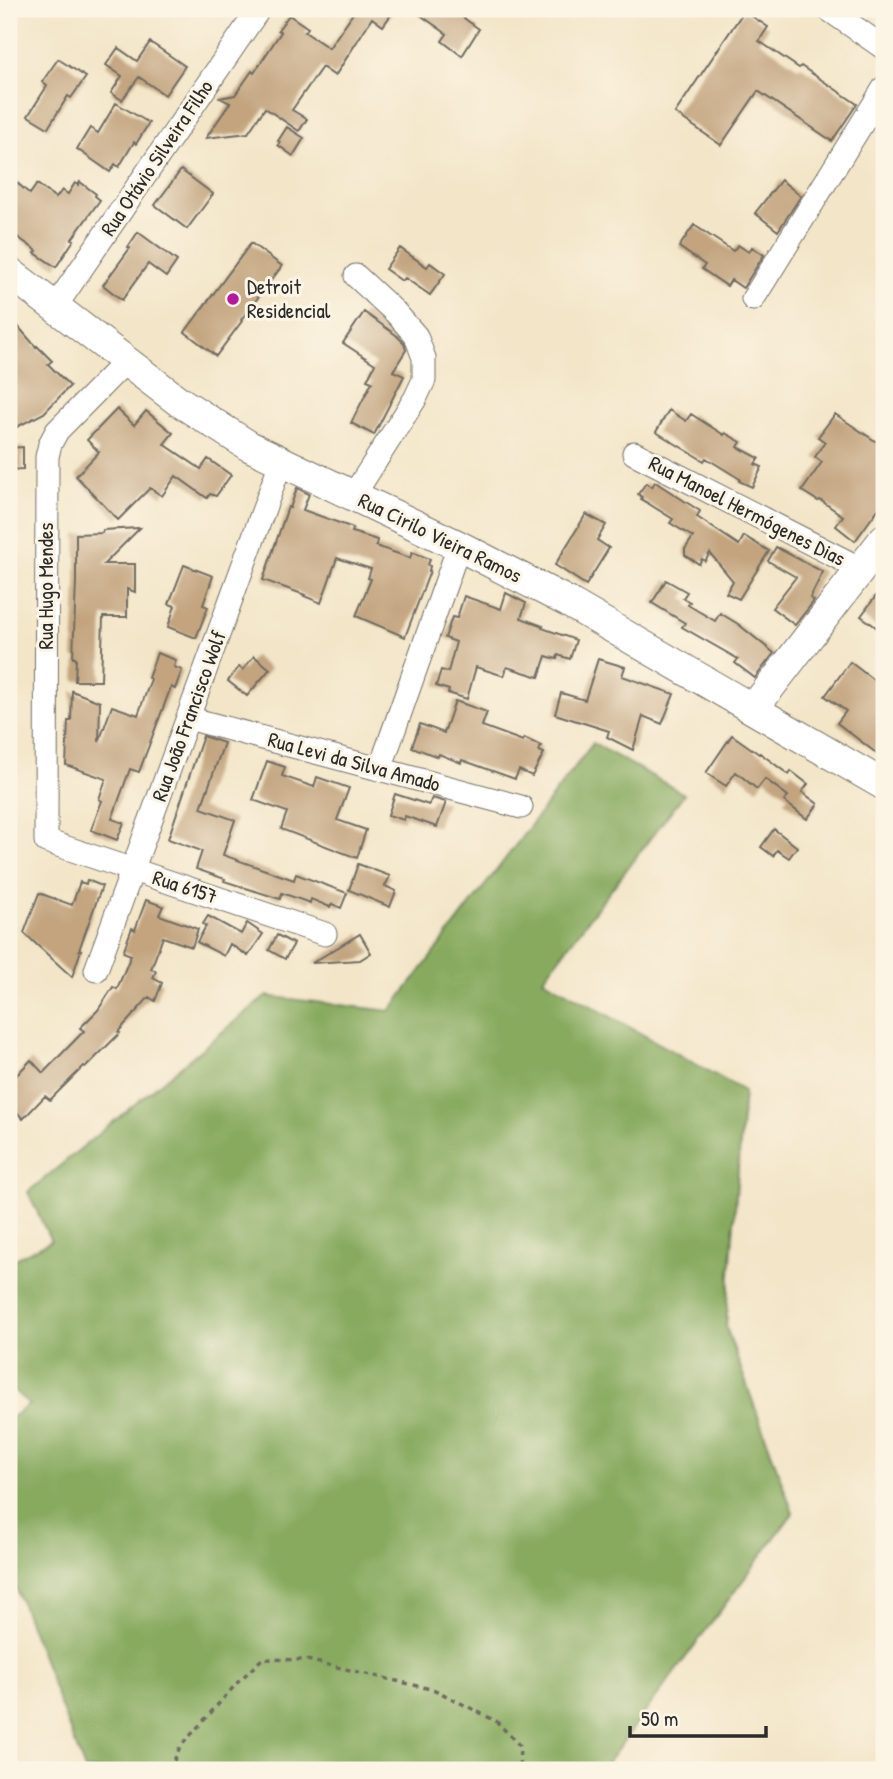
<svg xmlns="http://www.w3.org/2000/svg" width="893" height="1779" viewBox="0 0 893 1779" font-family="'Patrick Hand',sans-serif">
  <rect width="100%" height="100%" fill="#fcf5e5"/>
  <filter id="ink" filterUnits="userSpaceOnUse"><feTurbulence type="fractalNoise" baseFrequency=".0143" numOctaves="2"/><feDisplacementMap in="SourceGraphic" scale="14" xChannelSelector="R" yChannelSelector="G"/><feConvolveMatrix kernelMatrix="1 2 1 2 8 2 1 2 1" color-interpolation-filters="sRGB"/></filter>
  <filter id="wash" filterUnits="userSpaceOnUse"><feTurbulence type="fractalNoise" baseFrequency=".00686" numOctaves="4" result="noise"/><feDisplacementMap in="SourceGraphic" scale="28" xChannelSelector="R" yChannelSelector="G"/><feGaussianBlur stdDeviation="1.57" result="paint"/><feColorMatrix in="noise" values="0 0 0 0 0 0 0 0 0 0 0 0 0 0 0 0 0 1.4 0 .05"/><feComposite in="paint" operator="in"/></filter>
  <g filter="url(#wash)">
    <rect width="100%" height="100%" fill="#f3e5c8"/>
    <path fill="#87aa5e" stroke="#596a44" stroke-width="2" d="M593,743L684,794L543,979L744,1091L726,1327L793,1513L602,1770H85L9,1570V1419L29,1405L9,1385V1262L51,1241L28,1192L266,996L390,1011Z"/>
    <g id="blocks">
      <path fill="#c3a47f" d="M356,9H395L383,26L372,18L335,76L322,67L292,110L307,119L299,131L265,108L248,133L206,138L230,103L220,98L235,95L252,71L254,73L281,32L278,30L289,15L308,28L305,32L329,48Z
        M412,9H451L479,29L462,56L442,41L447,34Z
        M744,11L768,27L759,41L799,68L801,66L857,104L832,141L758,91L721,145L675,113Z
        M150,42L185,66L165,95L139,77L122,100L111,93L122,76L106,65L118,48L137,61Z
        M58,59L86,77L71,98L68,96L48,128L28,116L47,86L42,82Z
        M116,103L149,123L136,144L134,142L119,167L115,164L110,172L77,149L90,128L98,133Z
        M287,127L304,138L293,156L278,145L280,142L278,141Z
        M181,170L213,194L187,229L155,205Z
        M9,176L30,194L37,184L56,198L62,190L68,194L75,183L78,185L80,182L96,194L95,196L100,200L72,239L74,240L56,267L35,253L37,251L9,231Z
        M781,180L801,196L778,231L755,213Z
        M694,225L733,251L738,245L749,252L752,247L764,255L743,288L731,280L727,286L702,269L705,265L679,247Z
        M138,232L177,261L166,277L148,264L122,300L103,285L130,248L128,247Z
        M251,243L282,266L241,320L242,321L216,356L185,332Z
        M400,248L427,267L430,263L445,274L430,295L405,278L402,281L385,269Z
        M364,312L396,335L404,343L406,350L393,371L404,376L374,435L351,423L372,382L367,380L375,364L343,343Z
        M9,316L36,347L37,346L52,361L48,364L70,386L44,413L9,431Z
        M117,409L134,425L146,411L173,433L164,444L201,469L208,459L231,475L216,496L210,494L207,498L176,476L162,496L150,488L118,520L76,476L99,452L87,440Z
        M669,410L686,421L691,414L724,435L725,433L741,442L738,447L759,458L755,464L762,467L752,487L739,481L740,479L706,458L704,461L656,432Z
        M835,414L884,447V501L855,541L836,526L843,516L820,500L818,501L802,491L822,462L815,457L825,442L818,437Z
        M23,447V469L9,470V448Z
        M655,482L700,511L697,517L739,545L744,536L769,551L739,599L726,593L733,581L710,553L705,561L702,559L699,564L685,555V549L693,537L670,523L673,519L641,499L642,497L638,494L646,483L652,487Z
        M297,488L309,494L303,510L353,528L352,532L377,540L376,546L410,558L412,552L430,559L428,565L430,566L429,571H430L405,637L356,616L371,579L368,578L371,569L337,558L321,603L304,596L305,595L263,580L288,507L290,508Z
        M586,514L606,525L597,540L609,548L586,585L555,565Z
        M140,528L104,564H135V592L127,589V617H103L101,681H75L76,658H73L76,581V534L102,533L103,530Z
        M776,547L823,572L810,598L814,601L795,625L772,608L796,577L768,561Z
        M184,565L213,576L203,605L208,607L196,638L168,627L175,606L169,604Z
        M666,580L687,592L683,598L690,602L688,605L715,621L720,613L738,624L774,653L755,678L735,663L738,659L682,627L685,623L652,603Z
        M506,593L526,603L521,618L543,626L542,628L576,640L570,659L558,655L557,659L546,656L539,677L507,667L504,676L476,667L467,699L448,693L449,690L436,686L441,670L448,672L456,642L445,638L452,617L457,618L464,596L501,609Z
        M876,596L884,603V633L861,616Z
        M157,653L176,660L174,667L182,670L175,689L171,687L139,772L130,769L112,819L124,823L117,840L91,830L102,801L99,799L106,779L66,765L68,721H71L72,691L100,702L99,742L112,706L138,715L151,679L148,678Z
        M254,656L270,669L247,696L228,681L239,667L243,670Z
        M598,659L625,667L622,676L674,694L662,724L643,716L633,750L607,737L609,731L555,714L561,693L585,700Z
        M850,662L884,688V759L837,723L846,711L825,696Z
        M455,701L487,712L482,726L523,741L524,738L541,746L539,751L544,753L532,776L519,770L515,779L462,760L461,763L439,754L438,757L412,747L420,724L444,733Z
        M732,735L759,754L760,753L789,775L791,771L808,784L802,792L818,804L807,819L784,801L788,796L765,779L757,789L736,772L726,786L706,773Z
        M203,736L224,743L201,808L235,820L223,855L294,880L296,874L347,893L341,908L332,904L330,907L311,899L310,903L282,893L280,899L224,881L225,879L196,869L202,851L168,839Z
        M267,761L285,767L282,776L314,787L317,777L349,788L337,820L366,830L357,858L281,829L287,812L253,800Z
        M395,794L429,805L432,798L446,802L437,827L405,816L404,820L388,815Z
        M774,829L797,847L789,858L777,850L773,856L761,847Z
        M358,864L390,876L385,886L396,891L390,907L349,890Z
        M87,880L102,886L79,950H81L72,977L24,933L39,893L72,905L80,882L86,884Z
        M146,900L163,906L159,915L198,929L192,947L163,937L151,969L156,971L153,978L162,983L155,1001L149,997L118,1032L120,1033L86,1067L84,1066L50,1100L45,1096L23,1119L9,1103V1083L31,1060L43,1073L84,1031L80,1028L98,1010L113,987L117,989L131,955L123,952L132,928L135,930Z
        M208,916L241,934L247,923L263,934L248,956L230,944L224,956L197,942L206,926L203,924Z
        M360,934L371,953L360,960L312,963Z
        M277,935L294,944L285,959L269,950Z"/>
    </g>
  </g>
  <g filter="url(#ink)">
    <use href="#blocks" fill-opacity="0" stroke="#716c62" stroke-width="2"/>
    <g fill="none" stroke-linecap="round" stroke-linejoin="round">
      <g stroke="#716c62" stroke-width="25">
        <path id="minor" d="M828,9L884,48
          M753,299L884,88
          M55,307L259,9
          M125,362L57,431L50,444L47,457L46,841L325,934
          M634,453L861,569
          M353,496L415,399L424,380V358L416,336L396,313L356,276
          M188,718L521,807
          M380,769L459,546
          M96,970L281,462"/>
      </g>
      <g stroke="#716c62" stroke-width="32">
        <path id="major" d="M9,272L177,400L249,446L459,546L568,602L884,785
          M753,709L884,539"/>
      </g>
      <path stroke="#716c62" stroke-width="3.5" stroke-dasharray="5 5" stroke-linecap="butt" d="M170,1770L180,1747L238,1682L262,1659L307,1660L435,1690L496,1721L520,1746L519,1770"/>
      <use href="#minor" stroke="#fff" stroke-width="23"/>
      <use href="#major" stroke="#fff" stroke-width="30"/>
    </g>
  </g>
  <circle fill="#b5179e" stroke="#fcf5e5" stroke-width="2.5" cx="233" cy="299" r="7"/>
  <g text-anchor="middle" stroke-width="6" stroke-linejoin="round" paint-order="stroke">
    <g font-size="21" fill="#2b2b2b" stroke="#fcf5e5">
      <text transform="translate(157 158) rotate(-56)" y="7">Rua Otávio Silveira Filho</text>
      <text transform="translate(747 511) rotate(27)" y="7">Rua Manoel Hermógenes Dias</text>
      <text transform="translate(440 538) rotate(26)" y="7">Rua Cirilo Vieira Ramos</text>
      <text transform="translate(46 586) rotate(-90)" y="7">Rua Hugo Mendes</text>
      <text transform="translate(189 716) rotate(-70)" y="7">Rua João Francisco Wolf</text>
      <text transform="translate(354 762) rotate(15)" y="7">Rua Levi da Silva Amado</text>
      <text transform="translate(185 887) rotate(18)" y="7">Rua 6157</text>
    </g>
    <g font-size="21" fill="#2b2b2b" stroke="#fcf5e5" text-anchor="start">
      <text x="247" y="294">Detroit<tspan x="247" dy="24">Residencial</tspan></text>
    </g>
  </g>
  <rect width="893" height="1779" fill="none" stroke="#fcf5e5" stroke-width="35"/>
  <path d="M630 1726v10h136v-10" fill="none" stroke="#2b2b2b" stroke-width="3.5"/>
  <text x="641" y="1726" font-size="21" fill="#2b2b2b" stroke="#fcf5e5" stroke-width="5" paint-order="stroke">50 m</text>
</svg>
